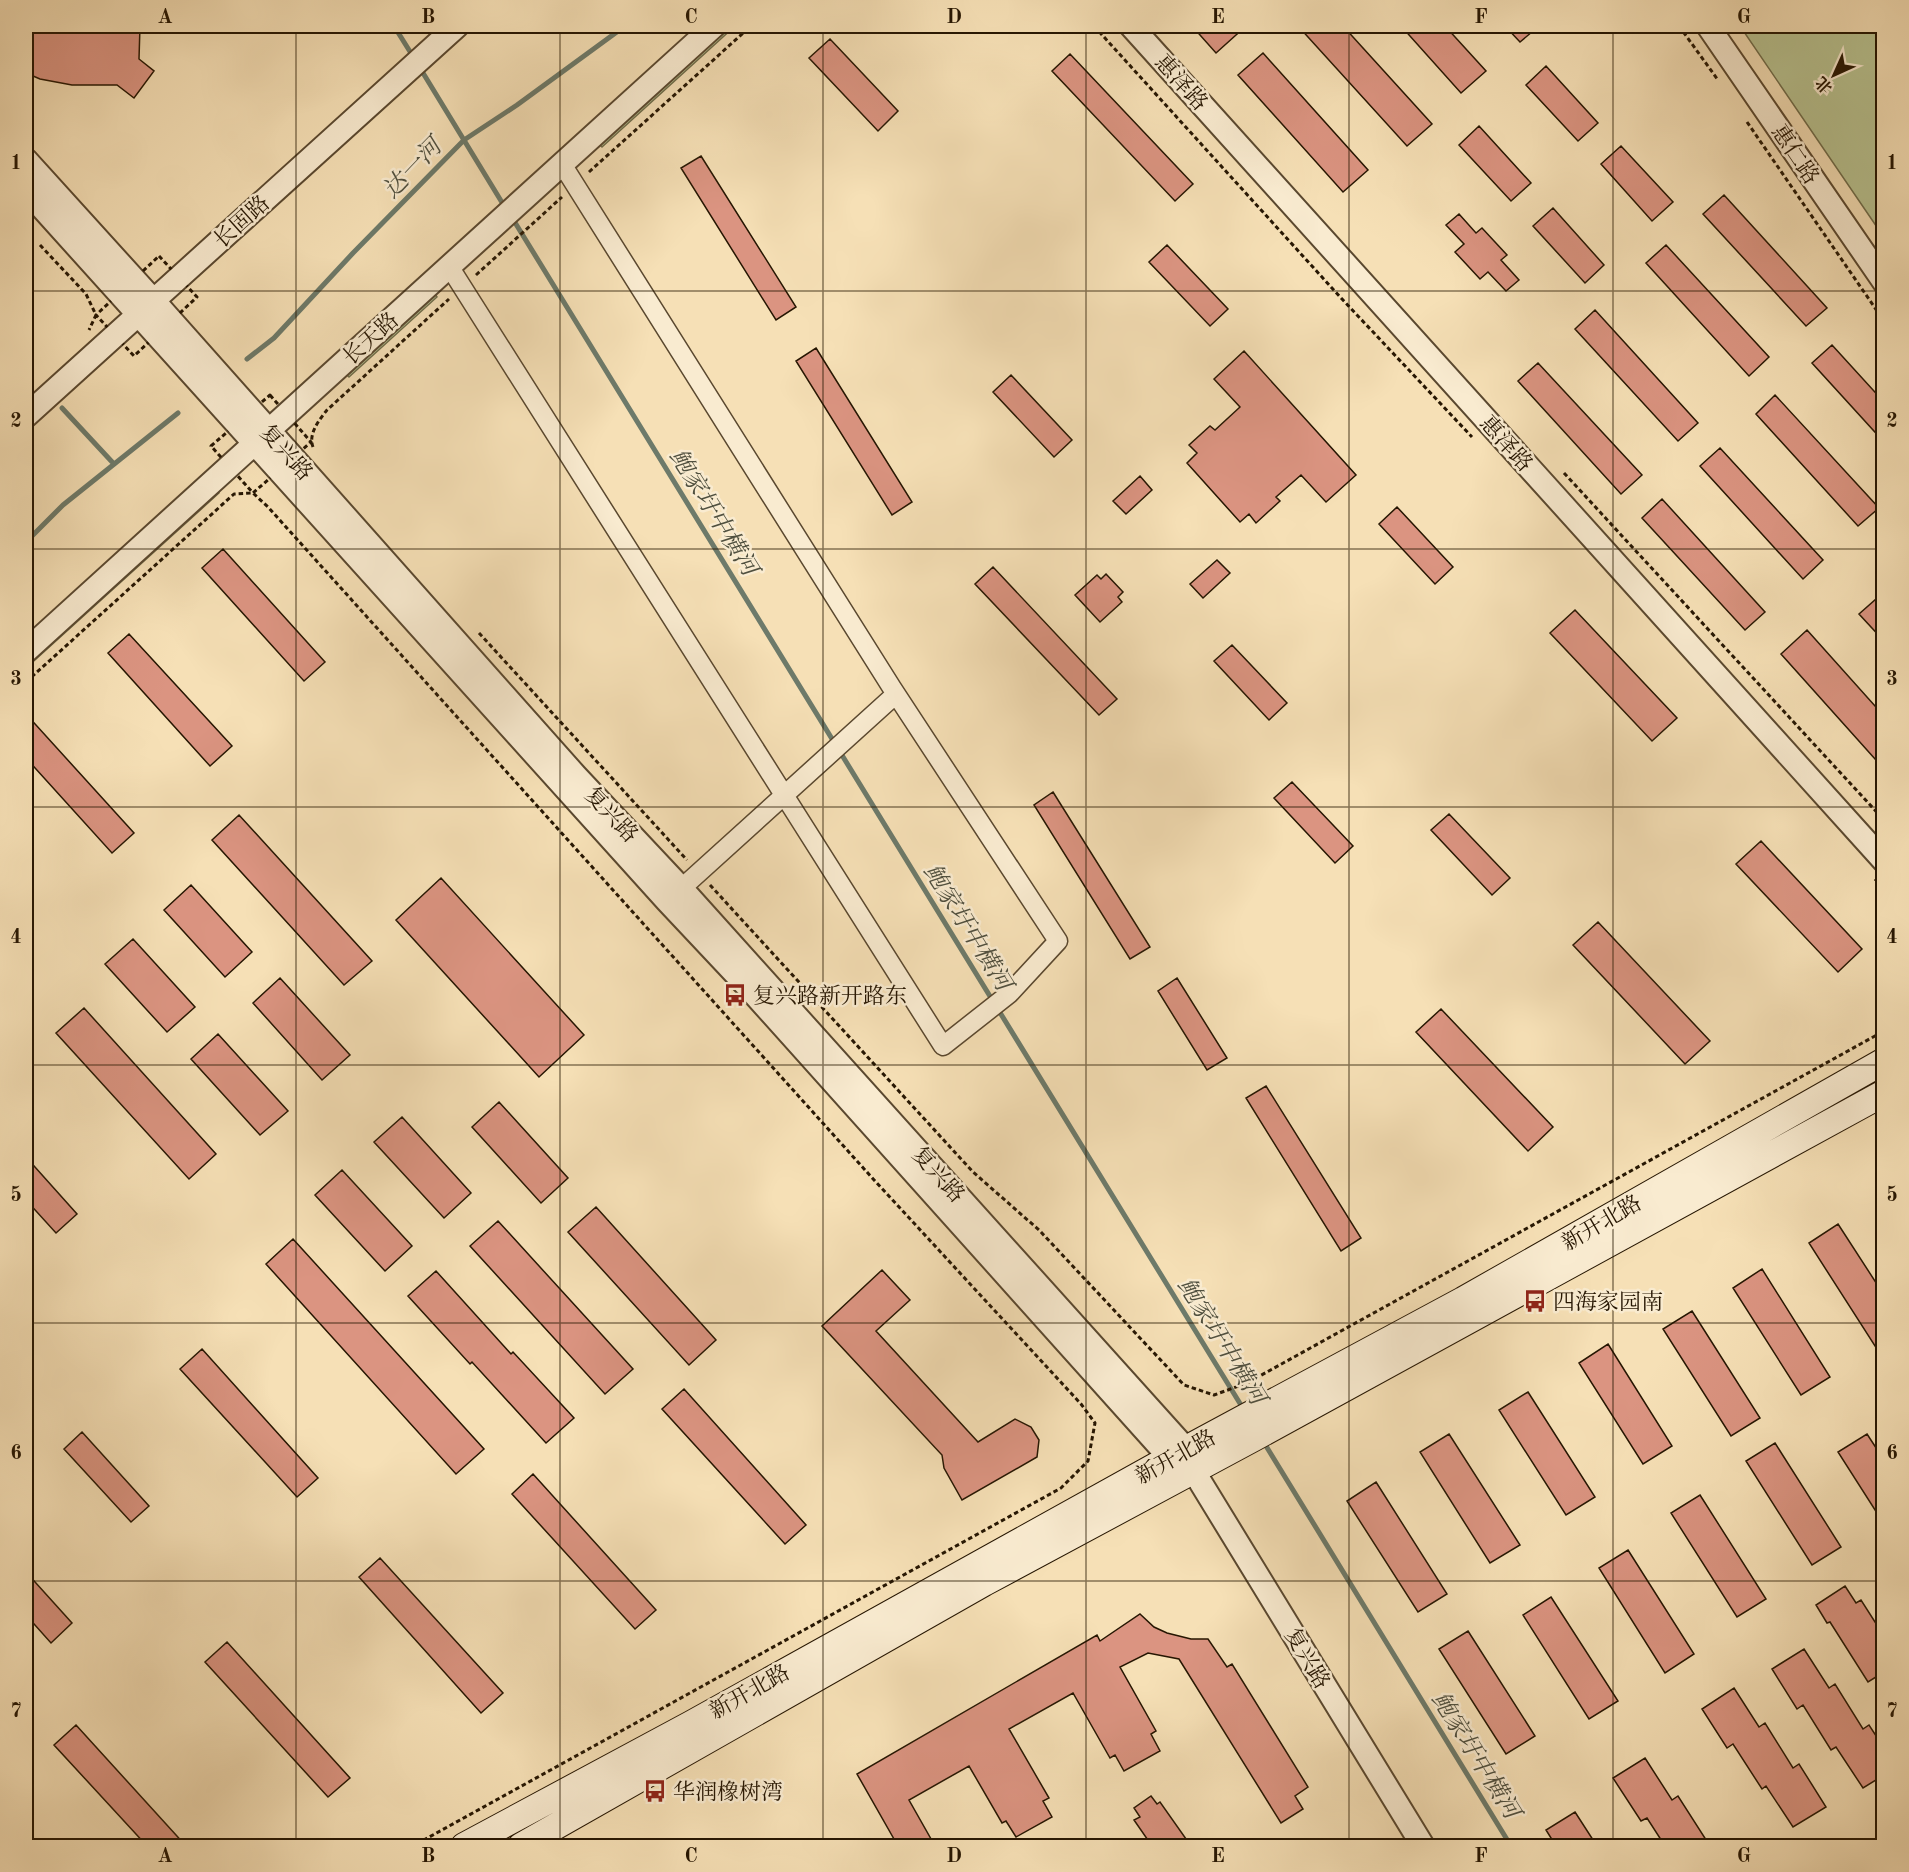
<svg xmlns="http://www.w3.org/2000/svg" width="1909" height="1872" viewBox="0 0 1909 1872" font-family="'Old Standard TT','Noto Serif SC',serif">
  <rect width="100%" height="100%" fill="#f6e0b6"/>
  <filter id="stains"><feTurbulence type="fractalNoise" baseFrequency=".00333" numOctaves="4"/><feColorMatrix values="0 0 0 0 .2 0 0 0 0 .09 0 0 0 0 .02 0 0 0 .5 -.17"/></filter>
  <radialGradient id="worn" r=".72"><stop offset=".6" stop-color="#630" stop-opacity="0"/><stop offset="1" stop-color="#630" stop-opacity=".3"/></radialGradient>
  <path fill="#b8c391" stroke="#6f6c4a" stroke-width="1.5" d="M731,26H735L602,147L600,145Z
    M1740,26H1883V236Z
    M435,294L437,297L349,377L346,374Z
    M217,490L219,493L26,668V663Z"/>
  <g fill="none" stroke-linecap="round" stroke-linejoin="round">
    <path stroke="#6d7a6a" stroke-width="5" d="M394,26L414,58
      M420,68L506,209
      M511,216L1244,1410
      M247,359L274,338L353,253L464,140L517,105L625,26
      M62,408L114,464
      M26,542L63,505L178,413
      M1263,1441L1511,1846"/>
  </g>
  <path fill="#db9481" stroke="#261602" stroke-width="1.5" d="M26,26H140L139,59L154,71L134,98L117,85H72L40,79L26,73Z
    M1192,26H1246L1216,53Z
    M1298,26H1343L1432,124L1407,146Z
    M1401,26H1445L1486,71L1461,93Z
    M1505,26H1539L1520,42Z
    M830,39L898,111L878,131L809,58Z
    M1263,53L1368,170L1343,192L1238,75Z
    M1070,54L1193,184L1175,201L1052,71Z
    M1546,66L1598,123L1578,141L1526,85Z
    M1479,126L1531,183L1511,201L1459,145Z
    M1621,146L1673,202L1652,221L1601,164Z
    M701,156L796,307L776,320L681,168Z
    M1724,195L1827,308L1806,326L1703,214Z
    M1553,208L1604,265L1585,283L1533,226Z
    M1459,214L1476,233L1482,228L1507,255L1501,260L1519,280L1506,291L1488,272L1480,279L1455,252L1464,244L1446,225Z
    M1167,245L1228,309L1210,326L1149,262Z
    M1666,245L1769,357L1749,376L1646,263Z
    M1595,310L1698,423L1678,441L1575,329Z
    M1832,345L1884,402V442L1812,363Z
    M816,348L912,502L892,515L796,361Z
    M1244,351L1356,475L1326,502L1301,475L1276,497L1280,501L1256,523L1249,514L1240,522L1187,463L1197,453L1189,445L1210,426L1215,430L1240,407L1214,379Z
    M1538,363L1642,475L1621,494L1518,381Z
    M1011,375L1072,440L1054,457L993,392Z
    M1775,395L1879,508L1858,526L1756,414Z
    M1720,448L1823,560L1803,579L1700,466Z
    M1140,476L1152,490L1126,514L1113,501Z
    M1662,499L1765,612L1745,630L1642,518Z
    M1397,507L1453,567L1435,584L1379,524Z
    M223,549L325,662L304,681L202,568Z
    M1217,560L1230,573L1203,598L1190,584Z
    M993,567L1117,699L1099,715L975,584Z
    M1106,574L1123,592L1118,597L1122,602L1100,622L1075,595L1097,575L1101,579Z
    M1884,592V641L1859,614Z
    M1575,610L1677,718L1652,741L1550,633Z
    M1807,630L1884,716V769L1781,654Z
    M129,634L232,746L210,766L108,653Z
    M1232,645L1287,703L1269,720L1214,661Z
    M26,714L134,833L112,853L26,758Z
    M1292,782L1353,846L1335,863L1274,798Z
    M1053,792L1150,947L1130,959L1034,805Z
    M1449,814L1510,878L1492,895L1431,830Z
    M239,815L372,961L344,985L212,840Z
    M1761,841L1862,949L1838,972L1736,864Z
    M441,878L584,1035L539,1077L396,920Z
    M191,885L252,952L225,977L164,910Z
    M1598,922L1710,1041L1685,1064L1573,945Z
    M133,939L195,1007L167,1032L105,964Z
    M280,978L350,1055L322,1080L253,1003Z
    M1177,978L1227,1058L1207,1070L1158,991Z
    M84,1008L216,1154L189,1179L56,1033Z
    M1441,1009L1553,1127L1528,1151L1416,1032Z
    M218,1034L288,1111L260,1135L191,1059Z
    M1266,1086L1361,1238L1341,1251L1246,1098Z
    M499,1102L568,1178L541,1203L472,1127Z
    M402,1117L471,1193L444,1218L374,1142Z
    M26,1157L77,1214L56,1233L26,1200Z
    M342,1170L412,1246L385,1271L315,1195Z
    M596,1207L716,1340L689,1365L568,1232Z
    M498,1221L633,1369L605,1394L470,1246Z
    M1838,1224L1884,1295V1360L1809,1243Z
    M293,1239L484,1449L456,1474L266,1264Z
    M1762,1269L1830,1377L1801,1395L1733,1288Z
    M882,1270L910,1300L876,1331L978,1442L1015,1419L1031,1427L1039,1440L1037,1457L962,1500L944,1468L942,1455L822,1326Z
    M436,1271L511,1354L513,1352L574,1418L546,1443L472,1362L470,1364L408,1296Z
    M1692,1311L1760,1418L1731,1436L1663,1329Z
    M1608,1344L1672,1446L1643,1464L1579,1363Z
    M202,1349L318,1478L297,1497L180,1369Z
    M684,1389L806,1525L785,1544L662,1409Z
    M1528,1392L1595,1497L1566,1515L1499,1410Z
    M82,1432L149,1506L131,1522L64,1449Z
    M1449,1434L1520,1545L1490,1563L1420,1452Z
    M1867,1434L1884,1460V1524L1838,1452Z
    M1775,1443L1841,1547L1812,1565L1746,1461Z
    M533,1474L656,1610L635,1629L512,1494Z
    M1376,1482L1447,1594L1418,1612L1347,1501Z
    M1700,1495L1766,1599L1737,1617L1671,1513Z
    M1628,1550L1694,1654L1665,1673L1599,1568Z
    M380,1558L503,1693L481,1713L359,1577Z
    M26,1572L72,1623L51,1643L26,1615Z
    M1845,1586L1856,1603L1861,1600L1884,1636V1672L1868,1682L1830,1622L1827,1623L1816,1605Z
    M1551,1597L1618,1701L1589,1719L1523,1615Z
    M1140,1614L1154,1627L1167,1633L1191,1639H1208L1227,1667L1232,1664L1308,1787L1295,1796L1303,1809L1281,1823L1179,1659L1148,1653L1120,1667L1156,1731L1151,1734L1160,1751L1124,1771L1115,1755L1110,1758L1073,1693L1009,1729L1049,1798L1043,1801L1052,1817L1016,1837L1006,1821L1002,1823L969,1766L909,1800L935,1846H898L857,1774L1097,1635L1100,1641Z
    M1468,1631L1535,1736L1506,1754L1439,1649Z
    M227,1642L350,1778L328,1797L205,1662Z
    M1804,1649L1829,1688L1835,1684L1863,1729L1869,1725L1884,1748V1775L1863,1788L1836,1747L1831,1750L1803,1705L1797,1709L1772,1669Z
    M1734,1688L1759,1727L1765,1723L1793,1768L1799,1764L1826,1807L1793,1827L1766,1786L1762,1789L1733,1744L1727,1748L1702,1709Z
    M76,1725L186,1846H147L54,1745Z
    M1645,1758L1672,1800L1678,1796L1710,1846H1665L1647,1818L1641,1821L1613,1778Z
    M1151,1796L1157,1804L1160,1802L1191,1846H1152L1134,1820L1140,1817L1134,1808Z
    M1575,1812L1597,1846H1556L1546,1830Z"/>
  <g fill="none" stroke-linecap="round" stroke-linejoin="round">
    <g stroke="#5a482f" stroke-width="21">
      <path id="minor" d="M449,266L943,1046L1009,994L1058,941L892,688L562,164
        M673,896L896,694"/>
    </g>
    <g stroke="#5a482f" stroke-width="26">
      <path id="tertiary" d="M1131,26L1884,861
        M1708,26L1884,282
        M26,160L153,300L576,776L682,889L1186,1449L1193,1470L1423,1846
        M26,190L667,901L746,985L1170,1458L1184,1466
        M26,416L457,26
        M26,651L714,26"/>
    </g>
    <g stroke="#261602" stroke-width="28">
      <path id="secondary" d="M464,1846L691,1724L1186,1449L1463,1300L1884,1061
        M521,1846L984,1583L1254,1438L1884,1093"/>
    </g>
    <path stroke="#261602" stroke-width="3" stroke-dasharray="4.5 3" stroke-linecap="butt" d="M1094,26L1341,298L1472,437
      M1679,26L1718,80
      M1747,122L1884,321
      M589,172L751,26
      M40,245L86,294L96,315L89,330
      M159,256L197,297L134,356L96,315Z
      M476,275L562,197
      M270,395L311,442L253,493L211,446Z
      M313,447C308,434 319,420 327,410L449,299
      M1564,473L1884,820
      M479,633L687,860
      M26,682L234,494L253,493L268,507L875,1181L1081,1404L1095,1423L1088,1461L1061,1488L413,1846
      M1875,879L1884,889
      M710,885L973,1172L1039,1230L1184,1385L1214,1395L1247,1383L1884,1031"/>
    <use href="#minor" stroke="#f9ebd0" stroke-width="18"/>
    <use href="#tertiary" stroke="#f9ebd0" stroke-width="22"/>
    <use href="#secondary" stroke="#f9ebd0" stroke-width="26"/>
  </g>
  <path fill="none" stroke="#261602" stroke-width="1.5" stroke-opacity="0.55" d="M296,26V1846M560,26V1846M823,26V1846M1086,26V1846M1349,26V1846M1613,26V1846M26,291H1884M26,549H1884M26,807H1884M26,1065H1884M26,1323H1884M26,1581H1884"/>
  <defs>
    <g id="bus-bare" transform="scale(1.8)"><path d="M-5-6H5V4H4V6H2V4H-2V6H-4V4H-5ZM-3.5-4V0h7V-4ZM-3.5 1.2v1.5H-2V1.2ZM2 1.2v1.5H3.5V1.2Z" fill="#8f2418" stroke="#f9ebd0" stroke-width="2.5" paint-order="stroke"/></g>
  </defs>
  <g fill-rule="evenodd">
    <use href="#bus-bare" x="735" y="995"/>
    <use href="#bus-bare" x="1535" y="1301"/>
    <use href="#bus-bare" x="655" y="1791"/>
  </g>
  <g text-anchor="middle" stroke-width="5" stroke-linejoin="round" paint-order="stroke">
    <g font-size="22" fill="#261602" stroke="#f9ebd0">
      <text transform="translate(1182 82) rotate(48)" y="8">惠泽路</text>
      <text transform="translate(1796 154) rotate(56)" y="8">惠仁路</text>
      <text transform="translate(241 221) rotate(-42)" y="8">长固路</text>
      <text transform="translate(370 338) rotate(-42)" y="8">长天路</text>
      <text transform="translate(1507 443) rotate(48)" y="8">惠泽路</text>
      <text transform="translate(287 452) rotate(48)" y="8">复兴路</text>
      <text transform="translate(612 814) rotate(47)" y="8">复兴路</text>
      <text transform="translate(939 1174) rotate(48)" y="8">复兴路</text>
      <text transform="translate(1601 1222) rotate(-30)" y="8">新开北路</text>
      <text transform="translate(1175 1456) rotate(-29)" y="8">新开北路</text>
      <text transform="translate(1308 1658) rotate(59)" y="8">复兴路</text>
      <text transform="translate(749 1691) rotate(-29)" y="8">新开北路</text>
    </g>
    <g font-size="22" fill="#261602" stroke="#f9ebd0" text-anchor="start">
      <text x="753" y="1003">复兴路新开路东</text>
      <text x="1553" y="1309">四海家园南</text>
      <text x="673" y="1799">华润橡树湾</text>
    </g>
    <g font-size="24" font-style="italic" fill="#50503f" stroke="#f9ebd0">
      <text transform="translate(412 168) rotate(-46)" y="8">达一河</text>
      <text transform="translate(714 512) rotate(58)" y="8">鲍家圩中横河</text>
      <text transform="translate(968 927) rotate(58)" y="8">鲍家圩中横河</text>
      <text transform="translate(1222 1341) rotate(58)" y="8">鲍家圩中横河</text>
      <text transform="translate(1476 1755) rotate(58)" y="8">鲍家圩中横河</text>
    </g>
  </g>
  <rect width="1909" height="1872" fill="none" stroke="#f6e0b6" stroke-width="66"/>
  <g transform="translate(1834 75) rotate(225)" stroke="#f9ebd0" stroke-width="4.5" paint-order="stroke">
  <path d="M0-4.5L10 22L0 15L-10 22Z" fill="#261602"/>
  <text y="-9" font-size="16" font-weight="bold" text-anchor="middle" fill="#261602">北</text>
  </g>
  <rect x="33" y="33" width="1843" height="1806" fill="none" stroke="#261602" stroke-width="2"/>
  <g font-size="20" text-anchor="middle" font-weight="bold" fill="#261602">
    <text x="165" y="23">A</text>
    <text x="428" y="23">B</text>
    <text x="691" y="23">C</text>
    <text x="954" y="23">D</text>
    <text x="1218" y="23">E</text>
    <text x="1481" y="23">F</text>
    <text x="1744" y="23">G</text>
    <text x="16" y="169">1</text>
    <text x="1892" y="169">1</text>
    <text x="16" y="427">2</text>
    <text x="1892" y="427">2</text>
    <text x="16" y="685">3</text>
    <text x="1892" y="685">3</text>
    <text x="16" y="943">4</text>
    <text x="1892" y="943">4</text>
    <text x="16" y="1201">5</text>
    <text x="1892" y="1201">5</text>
    <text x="16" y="1459">6</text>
    <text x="1892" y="1459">6</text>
    <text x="16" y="1717">7</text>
    <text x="1892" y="1717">7</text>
    <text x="165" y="1862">A</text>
    <text x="428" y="1862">B</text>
    <text x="691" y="1862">C</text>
    <text x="954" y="1862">D</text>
    <text x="1218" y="1862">E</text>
    <text x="1481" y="1862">F</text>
    <text x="1744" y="1862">G</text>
  </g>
  <rect width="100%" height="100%" filter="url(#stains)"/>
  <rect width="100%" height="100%" fill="url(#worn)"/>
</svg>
